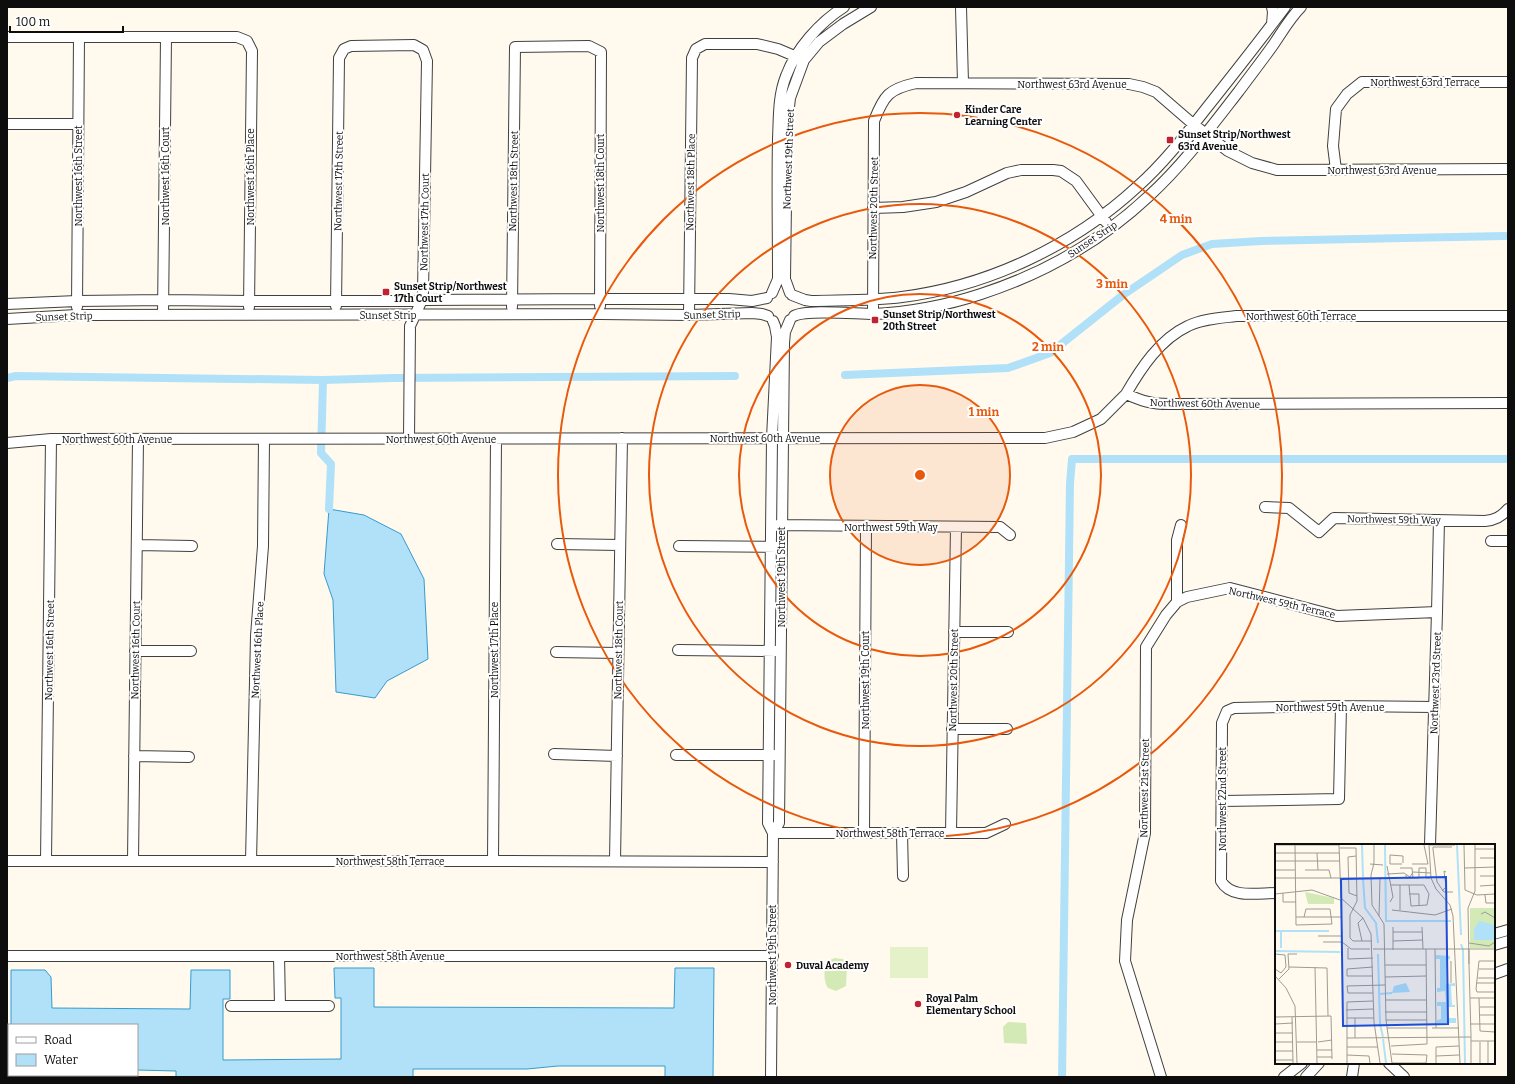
<svg xmlns="http://www.w3.org/2000/svg" width="1515" height="1084" viewBox="0 0 1515 1084" font-family="Bitter,serif">
  <rect width="100%" height="100%" fill="#fffaed"/>
  <path fill="#d4eab6" d="M835,958L843,959L847,965L846,986L836,991L828,988C824,983 823,969 827,963C829,960 832,959 835,958Z
    M1008,1022L1026,1023L1027,1044L1004,1043L1003,1027Z"/>
  <path fill="#e5f1c8" d="M890,947H928V978H890Z"/>
  <path fill="#b0e1f8" stroke="#359bd0" d="M329,509L364,515L401,534L424,579L428,659L387,681L375,698L336,692L333,600L324,574Z
    M334,968H374V1007L674,1008L675,968H714L713,1077H665V1066H558L527,1069H413V1077H176V1071L137,1070V1025H11V970H45L51,977L52,1008L190,1009L191,970H230V999H223V1060L341,1059V998H335Z
    M11,1075H58V1077H11Z"/>
  <g fill="none" stroke-linecap="round" stroke-linejoin="round">
    <path stroke="#b0e1f8" stroke-width="8" d="M845,375L1008,368L1050,353L1123,295L1182,255L1212,244L1261,241L1505,236
      M7,378L16,376L323,380L393,378L735,376
      M323,380L321,453L331,464L329,509
      M1062,1077L1070,484L1072,459H1508"/>
    <g stroke="#404040" stroke-width="12">
      <path id="minor" d="M961,7L963,83
        M1272,24L1273,12L1272,7
        M7,37H237L247,41L252,51L249,307
        M7,124H78
        M1336,170L1333,146L1336,109L1347,94L1362,82H1508
        M873,208L903,207L936,202L966,192L1007,173L1021,170H1053L1061,171L1076,181L1106,222
        M772,293L778,279C778,232 777,186 778,139C779,118 778,96 786,76C796,49 820,22 844,7
        M790,293L785,279L787,125L790,98L804,60L819,42L843,24L871,7
        M792,295L805,300L811,301C841,300 872,301 902,297C988,286 1073,246 1137,187C1163,164 1184,137 1205,110C1232,76 1259,42 1285,7
        M7,304L77,301L164,300L249,301L600,299H729L752,301L767,298
        M336,306L339,58L344,49L351,46L414,45L423,50L427,61L423,292L422,300L410,326L409,439
        M77,307L79,37
        M512,307L515,47L589,46L601,52L600,306
        M873,314L874,121C884,95 889,89 916,83L1129,84L1143,87L1156,92L1193,124L1228,151L1252,163L1277,170L1508,169
        M163,315L166,37
        M689,315L692,58L696,49L705,44H757L778,49L804,60
        M794,316C806,309 856,314 873,314C907,313 948,305 981,294C1043,274 1101,241 1149,196C1183,165 1211,127 1239,91C1250,76 1261,62 1271,48C1281,34 1289,19 1301,7
        M7,319L76,315L600,314L689,315L752,313L762,314L768,316
        M773,321L775,326L777,337L772,438L768,823L773,833
        M1126,394C1141,368 1160,339 1188,326C1202,319 1220,318 1236,316H1508
        M7,443L51,439L1045,438L1073,432L1101,419L1126,394C1142,401 1151,404 1169,404L1508,403
        M1265,507L1289,508L1319,532L1334,518L1485,521C1495,520 1501,517 1508,509
        M775,525L1000,527L1010,535
        M1491,541H1508
        M557,544L620,545
        M137,545L192,546
        M679,546L777,547
        M1177,602L1187,597L1230,588L1337,616L1437,612
        M954,632H1008
        M678,650L776,651
        M135,651H191
        M556,652L618,653
        M952,729H1007
        M554,754L617,756
        M676,755H774
        M134,756L189,757
        M1222,801L1339,799L1341,706
        M773,833H986L1005,824
        M864,833L866,527
        M902,833L903,876
        M951,833L956,527
        M1430,845L1437,612L1439,520
        M7,861H493L773,862
        M46,861L51,439
        M133,861L138,439
        M251,861L256,636L263,546L264,439
        M493,861L496,439
        M615,861L622,438
        M1276,893C1258,893 1231,899 1221,881L1222,723L1227,711L1234,708L1341,706L1434,707
        M1494,934L1508,930
        M1494,945L1508,941
        M7,956H773
        M279,956L280,1006
        M1494,974L1508,969
        M231,1006H329
        M1389,1063L1404,1077
        M771,1077L773,833L779,823L784,343L785,332L790,320
        M1161,1077L1125,961L1127,920L1145,833L1146,647L1166,615L1177,602V540L1181,525
        M1284,1077L1302,1063
        M1306,1077L1319,1063
        M1352,1077L1354,1063"/>
    </g>
    <use href="#minor" stroke="#fff" stroke-width="10"/>
  </g>
  <circle cx="920" cy="475" r="90" fill="#e8590c" fill-opacity=".12"/>
  <g fill="none" stroke="#e8590c" stroke-width="2">
    <circle cx="920" cy="475" r="90"/>
    <circle cx="920" cy="475" r="181"/>
    <circle cx="920" cy="475" r="271"/>
    <circle cx="920" cy="475" r="362"/>
  </g>
  <g fill="#c02232" stroke="#fff" stroke-width="1.5">
    <circle cx="957" cy="115" r="4"/>
    <rect x="1166" y="136" width="8" height="8" rx="2"/>
    <rect x="382" y="288" width="8" height="8" rx="2"/>
    <rect x="871" y="316" width="8" height="8" rx="2"/>
    <circle cx="788" cy="965" r="4"/>
    <circle cx="918" cy="1004" r="4"/>
  </g>
  <g text-anchor="middle" stroke-width="4" stroke-linejoin="round" paint-order="stroke">
    <g font-size="10" fill="#0d0d0d" stroke="#fff">
      <text x="1425" y="86">Northwest 63rd Terrace</text>
      <text x="1072" y="88">Northwest 63rd Avenue</text>
      <text transform="translate(788 159) rotate(-88)" y="4">Northwest 19th Street</text>
      <text x="1382" y="174">Northwest 63rd Avenue</text>
      <text transform="translate(78 176) rotate(-90)" y="4">Northwest 16th Street</text>
      <text transform="translate(165 176) rotate(-90)" y="4">Northwest 16th Court</text>
      <text transform="translate(250 177) rotate(-90)" y="4">Northwest 16th Place</text>
      <text transform="translate(338 181) rotate(-89)" y="4">Northwest 17th Street</text>
      <text transform="translate(513 181) rotate(-89)" y="4">Northwest 18th Street</text>
      <text transform="translate(690 182) rotate(-89)" y="4">Northwest 18th Place</text>
      <text transform="translate(600 183) rotate(-90)" y="4">Northwest 18th Court</text>
      <text transform="translate(873 208) rotate(-89)" y="4">Northwest 20th Street</text>
      <text transform="translate(424 222) rotate(-89)" y="4">Northwest 17th Court</text>
      <text transform="translate(1092 239) rotate(-34)" y="4">Sunset Strip</text>
      <text transform="translate(712 314) rotate(-2)" y="4">Sunset Strip</text>
      <text x="388" y="319">Sunset Strip</text>
      <text transform="translate(64 316) rotate(-2)" y="4">Sunset Strip</text>
      <text x="1301" y="320">Northwest 60th Terrace</text>
      <text transform="translate(1205 403) rotate(1)" y="4">Northwest 60th Avenue</text>
      <text x="765" y="442">Northwest 60th Avenue</text>
      <text x="117" y="443">Northwest 60th Avenue</text>
      <text x="441" y="443">Northwest 60th Avenue</text>
      <text transform="translate(1394 519) rotate(1)" y="4">Northwest 59th Way</text>
      <text x="891" y="531">Northwest 59th Way</text>
      <text transform="translate(781 577) rotate(-90)" y="4">Northwest 19th Street</text>
      <text transform="translate(1282 602) rotate(13)" y="4">Northwest 59th Terrace</text>
      <text transform="translate(49 650) rotate(-89)" y="4">Northwest 16th Street</text>
      <text transform="translate(135 650) rotate(-89)" y="4">Northwest 16th Court</text>
      <text transform="translate(257 650) rotate(-87)" y="4">Northwest 16th Place</text>
      <text transform="translate(494 650) rotate(-90)" y="4">Northwest 17th Place</text>
      <text transform="translate(618 650) rotate(-89)" y="4">Northwest 18th Court</text>
      <text transform="translate(865 680) rotate(-90)" y="4">Northwest 19th Court</text>
      <text transform="translate(953 680) rotate(-89)" y="4">Northwest 20th Street</text>
      <text transform="translate(1435 683) rotate(-88)" y="4">Northwest 23rd Street</text>
      <text x="1330" y="711">Northwest 59th Avenue</text>
      <text transform="translate(1144 788) rotate(-89)" y="4">Northwest 21st Street</text>
      <text transform="translate(1222 799) rotate(-90)" y="4">Northwest 22nd Street</text>
      <text x="890" y="837">Northwest 58th Terrace</text>
      <text x="390" y="865">Northwest 58th Terrace</text>
      <text transform="translate(772 955) rotate(-90)" y="4">Northwest 19th Street</text>
      <text x="390" y="960">Northwest 58th Avenue</text>
    </g>
    <g font-size="10" font-weight="bold" fill="#0d0d0d" stroke="#fff" text-anchor="start">
      <text x="965" y="113">Kinder Care<tspan x="965" dy="12">Learning Center</tspan></text>
      <text x="1178" y="138">Sunset Strip/Northwest<tspan x="1178" dy="12">63rd Avenue</tspan></text>
      <text x="394" y="290">Sunset Strip/Northwest<tspan x="394" dy="12">17th Court</tspan></text>
      <text x="883" y="318">Sunset Strip/Northwest<tspan x="883" dy="12">20th Street</tspan></text>
      <text x="796" y="969">Duval Academy</text>
      <text x="926" y="1002">Royal Palm<tspan x="926" dy="12">Elementary School</tspan></text>
    </g>
  </g>
  <g transform="translate(1275 844)">
    <rect width="220" height="220" fill="#fffaed"/>
    <path d="M30,48L59,54V60H33ZM195,64H220V104H195Z" fill="#d4eab6"/>
    <path d="M204,77L220,81V96H199V85ZM161,111L175,112V115L171,116V140L180,139V142H176L177,161H180V163H172V174H181V179H162V176L166,175V162H162V158H171L170,147L162,148V144H165V115H161ZM131,139L135,148L117,149L119,142Z" fill="#b0e1f8"/>
    <path fill="none" stroke="#b0e1f8" stroke-width="2" d="M87,1L88,33M110,1L111,77H176M182,1L186,91M88,35L90,64L101,79L103,99M1,87H54M6,87V104M186,100L188,106L190,219M0,107L65,108M103,110L105,180L108,193M104,150L117,149M108,195L111,219"/>
    <path fill="none" stroke="#9e9b93" stroke-width="1" d="M0,1H64M20,1L21,81L57,80L55,65H31L29,73M64,1L66,54L88,74L96,90L99,178L105,219M99,1V19L96,31L97,61L104,72M154,1L156,34L161,45L175,61L178,72L185,219M155,1H180M189,1L190,46L202,51L220,50M177,3H158V5L162,38L169,48H178M65,4H81L82,57L75,71V94L78,97H97M200,5H220M0,9H65M42,9L43,26M81,12L73,13L74,49L82,52M205,14H220M0,17H65M95,20L108,21M127,20H115V11L128,12V19M137,20H153L149,1M112,22L118,53L115,58M125,24H137L138,34M190,24L220,23M0,26H20M30,26H54L56,34M144,29V24H151V34H155M112,30L129,29L135,33L138,28L156,29M131,31V34H144V29M205,32H220M0,34H108M105,34L104,72L109,80L111,176L117,219M116,41H149L154,50M134,41L136,62L152,61L154,50M205,42L220,41M167,47L171,43L169,27L171,28M8,49V58H21M0,50L37,46L65,56M134,50H144V62M210,51L211,59H220M66,55L67,98L76,105H95M117,66L160,71L177,65M125,66V41M206,70L210,68L220,74M21,73H66M0,75V101M147,83L148,105M118,88H147M43,92H66M87,97L83,79L88,74M118,97L148,96M48,98H67M194,99L214,102L220,98M73,104V115L98,114M98,105H220M160,105L161,184M194,105V120L193,64L200,47V1M118,106V83M0,110L10,111L11,123L6,129L0,125M176,117V139M220,117H204L201,145L202,148H220M194,120L196,192M110,121H151M14,123L52,124L53,172M40,123L42,219M98,123L72,125V132H98M204,125H220M0,132L11,144L20,162L22,219M110,133L151,132M203,134H220M4,135L14,125L13,110H22M201,139H220M98,149H73L72,142L110,141M195,154H220M204,154L205,187L220,188M110,156H151M205,163H220M71,166L98,165M110,168H152M205,171H220M0,173L56,172L57,215M17,173L18,219M72,174H99M80,174V194M111,176H152M0,180L18,179M195,180H220M112,184H152M157,184H184M0,189H18M196,192V219M72,194L196,193M196,197H220M213,197V219M0,198H18M22,198H41M43,198L57,196M205,198V219M116,202L152,200L151,105M72,203H103M42,206H57M0,207H18M117,210L152,211L151,219H117M72,211L94,212L95,219M161,212L184,211M42,213H57M0,216H18M72,219V158L98,157M161,219V203L184,202"/>
    <path fill="#1d4ed8" fill-opacity="0.15" stroke="#1d4ed8" stroke-width="2" d="M171,33L173,180L68,182L66,35Z"/>
    <rect width="220" height="220" fill="none" stroke="#0d0d0d" stroke-width="2"/>
  </g>
  <circle cx="920" cy="475" r="6" fill="#e8590c" stroke="#fff" stroke-width="2"/>
  <g font-size="12" text-anchor="middle" font-weight="bold" fill="#e8590c" stroke="#fff" stroke-width="4" stroke-linejoin="round" paint-order="stroke">
    <text x="1176" y="223">4 min</text>
    <text x="1112" y="288">3 min</text>
    <text x="1048" y="351">2 min</text>
    <text x="984" y="416">1 min</text>
  </g>
  <rect width="1515" height="1084" fill="none" stroke="#0d0d0d" stroke-width="16"/>
  <rect x="8" y="1024" width="130" height="52" fill="#ffffff" stroke="#9e9e9e"/>
  <rect x="16" y="1037" width="20" height="6" fill="#ffffff" stroke="#9e9e9e"/>
  <text x="44" y="1044" font-size="12" fill="#0d0d0d">Road</text>
  <rect x="16" y="1054" width="20" height="12" fill="#b0e1f8" stroke="#9e9e9e"/>
  <text x="44" y="1064" font-size="12" fill="#0d0d0d">Water</text>
  <path d="M10 26v6h113v-6" fill="none" stroke="#0d0d0d" stroke-width="2"/>
  <text x="16" y="26" font-size="12" fill="#0d0d0d" stroke="#ffffff" stroke-width="3" paint-order="stroke">100 m</text>
</svg>
